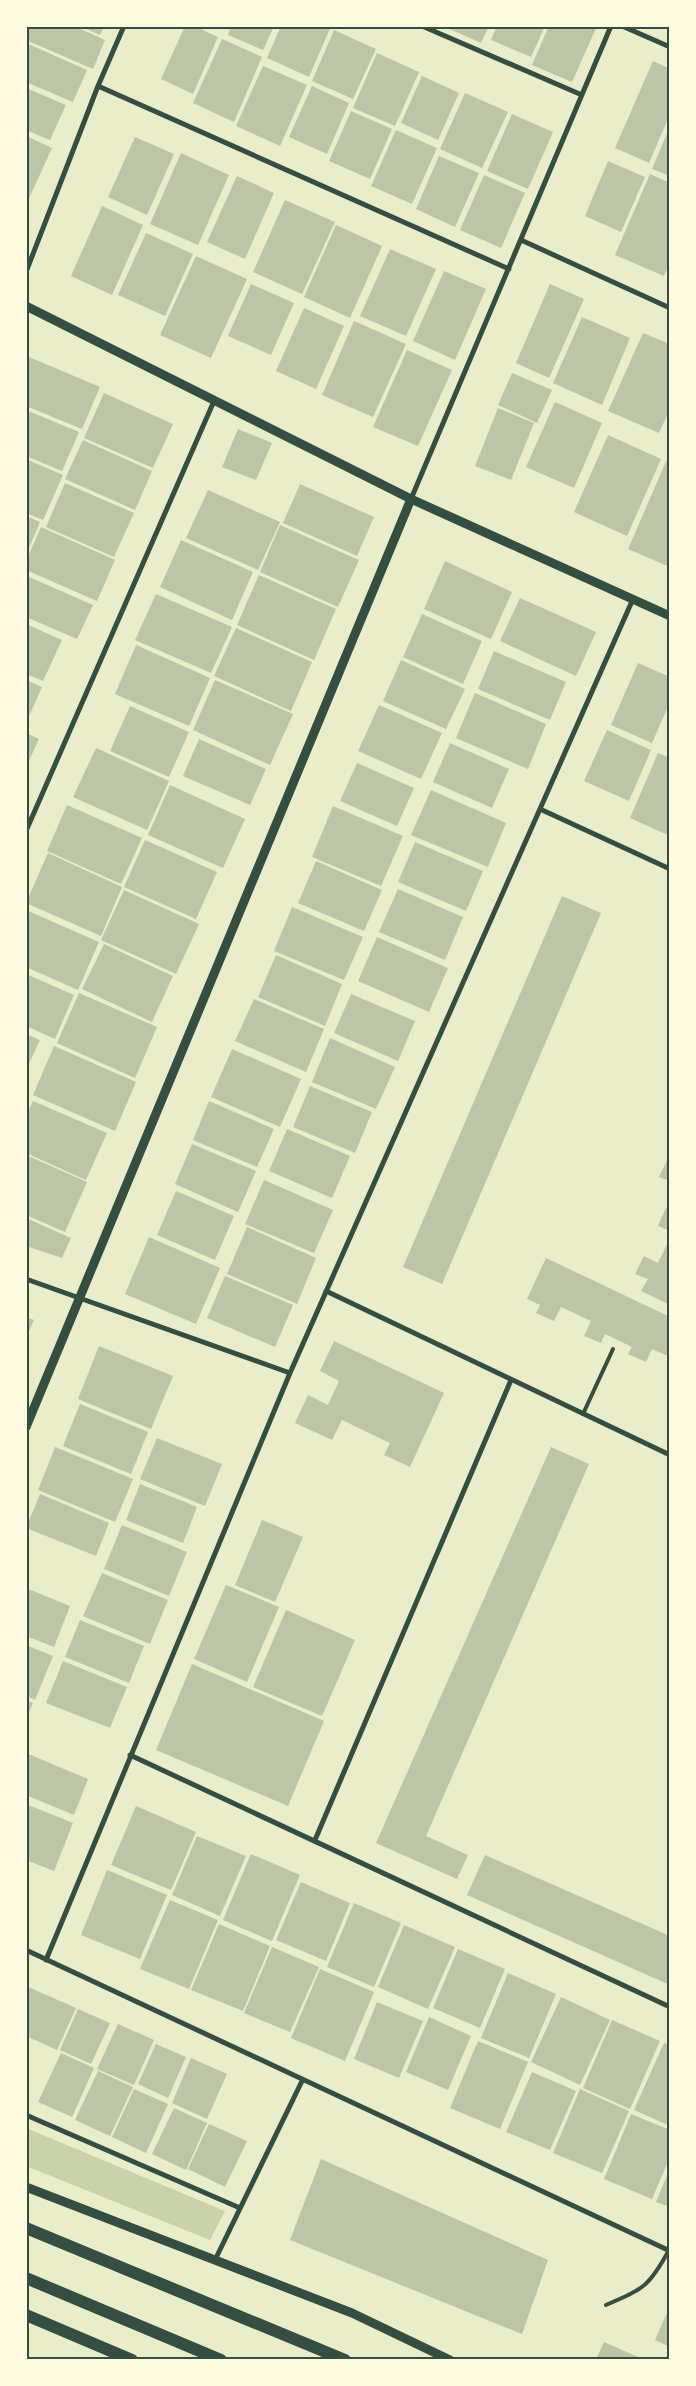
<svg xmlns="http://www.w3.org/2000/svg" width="696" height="2386" viewBox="0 0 696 2386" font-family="'Public Sans',sans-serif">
  <rect width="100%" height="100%" fill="#e9edc9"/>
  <path fill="#cad2ad" d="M26,2128L225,2211L210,2240L26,2166Z"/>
  <path fill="#bcc5a7" d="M30,26H74L105,40L93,69L26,40Z
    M80,26H104L100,35Z
    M185,26H194L218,37L193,94L161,79Z
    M231,26H274L263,50L228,35Z
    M281,26H331L309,77L267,58Z
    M443,26H489L481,43Z
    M497,26H545L531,57L491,40Z
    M549,26H597L572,82L532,65Z
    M334,30L376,49L353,99L312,81Z
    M222,39L262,57L234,122L193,103Z
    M26,43L87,70L73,102L26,82Z
    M377,53L419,72L395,126L353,108Z
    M653,61L670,69V114L649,163L615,148Z
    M263,66L307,85L280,146L236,126Z
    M422,76L459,93L438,140L401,123Z
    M312,86L349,103L327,154L289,137Z
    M26,88L66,105L50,140L26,130Z
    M465,93L508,112L482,168L440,149Z
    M351,111L392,129L370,179L329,161Z
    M512,114L553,132L528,189L487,171Z
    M670,126V176L652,169Z
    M396,130L437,148L412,204L371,186Z
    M26,136L52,148L26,205Z
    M135,137L174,154L147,215L108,197Z
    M181,153L229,175L198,245L150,224Z
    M439,156L479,173L455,227L416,209Z
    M608,161L645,177L621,232L585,216Z
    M650,174L670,183V263L664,276L615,255Z
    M484,175L525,193L501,248L460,230Z
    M237,176L274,193L245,259L207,242Z
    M285,200L335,222L302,294L253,272Z
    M102,206L143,225L112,295L71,276Z
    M336,225L382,246L350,318L304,297Z
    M146,233L193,254L165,316L118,295Z
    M390,249L436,269L406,336L360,316Z
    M196,256L247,279L211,358L160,335Z
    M444,271L486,289L455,360L413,341Z
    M251,284L294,303L271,355L228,336Z
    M550,284L584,299L549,378L516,363Z
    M304,308L344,326L316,389L276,371Z
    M582,317L630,338L602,405L553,383Z
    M354,321L406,344L373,417L322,395Z
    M643,333L670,344V409L659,433L608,411Z
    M407,350L452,370L418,446L373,427Z
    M29,357L100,387L82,429L26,406V363Z
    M512,373L552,390L537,423L498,405Z
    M104,393L173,424L153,468L84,438Z
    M555,402L602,423L574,488L526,467Z
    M498,408L534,423L511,480L475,466Z
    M26,410L79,432L62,471L26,456Z
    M238,429L272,443L256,480L222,467Z
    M608,435L661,459L627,536L574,512Z
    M83,440L152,471L135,510L65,479Z
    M668,457L670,458V567L628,549Z
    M26,459L63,475L43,520L26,513Z
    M65,483L134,513L114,557L46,527Z
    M300,484L374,517L357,556L283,523Z
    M208,490L280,522L258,570L186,538Z
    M26,516L40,522L26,555Z
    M280,525L359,560L338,607L260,572Z
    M41,527L115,560L97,601L26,570V561Z
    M181,540L253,572L232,620L160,587Z
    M445,561L512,592L491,639L424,609Z
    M259,575L336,609L314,660L237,625Z
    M29,577L93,605L77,639L26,617V584Z
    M156,594L232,627L211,673L135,640Z
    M520,598L596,632L576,676L500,641Z
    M422,614L482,641L463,684L403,657Z
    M26,624L62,640L43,681L26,674Z
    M236,628L312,662L291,711L214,676Z
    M136,645L210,678L189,726L115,694Z
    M494,651L566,682L550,720L478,689Z
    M401,660L465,689L446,729L383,701Z
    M638,663L670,677V702L652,743L611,725Z
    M26,680L42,687L26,723Z
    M215,680L293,714L270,765L193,730Z
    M475,693L546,724L528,769L456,738Z
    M379,705L442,733L421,779L358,751Z
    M130,706L189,732L169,777L110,751Z
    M607,730L651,750L629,801L584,781Z
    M26,733L39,739L26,767Z
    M199,739L266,769L250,805L183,776Z
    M450,743L509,769L492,808L433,782Z
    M96,748L169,781L147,830L73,797Z
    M658,753L670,758V836L630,818Z
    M357,763L414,788L397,826L340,801Z
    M170,785L245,819L223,868L148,835Z
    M431,790L506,823L488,867L411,835Z
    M67,805L142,838L121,884L47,851Z
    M333,806L403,836L381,886L312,857Z
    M145,840L217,872L196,919L124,887Z
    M415,842L483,871L466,911L398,882Z
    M48,853L122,887L101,936L26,903Z
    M316,861L382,890L364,931L298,903Z
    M398,889L463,917L445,960L379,932Z
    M124,890L199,924L176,974L101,940Z
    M562,896L601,913L442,1284L403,1267Z
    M292,907L363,937L344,980L274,951Z
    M26,910L99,942L78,990L26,967Z
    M377,937L448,968L429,1012L358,981Z
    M104,944L173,976L152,1022L82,989Z
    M276,955L342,984L325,1026L258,997Z
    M26,974L74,995L55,1039L26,1026Z
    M79,993L157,1027L135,1078L57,1043Z
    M351,994L415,1021L398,1061L334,1033Z
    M254,999L324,1029L306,1072L235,1041Z
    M26,1034L40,1040L26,1070Z
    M330,1038L395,1067L376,1109L312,1082Z
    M54,1046L136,1082L115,1131L33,1095Z
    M232,1049L301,1079L280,1127L211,1097Z
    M310,1086L372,1112L355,1153L293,1127Z
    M33,1101L107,1133L86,1180L26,1153V1116Z
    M209,1101L274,1129L257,1167L193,1140Z
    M287,1129L350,1156L332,1198L269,1171Z
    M192,1144L256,1171L238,1212L175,1184Z
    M670,1154V1181L659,1177Z
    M26,1155L87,1182L65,1232L26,1215Z
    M264,1180L333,1210L314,1253L245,1224Z
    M176,1191L234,1216L215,1260L157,1235Z
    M666,1208L670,1209V1231L658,1226Z
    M26,1218L71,1238L62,1258L26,1246Z
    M247,1227L316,1258L297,1304L227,1274Z
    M149,1237L220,1268L196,1324L125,1294Z
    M670,1238V1305L641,1291L648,1279L635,1274L644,1256L658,1263Z
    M546,1258L668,1316L670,1313V1357L652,1349L646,1362L628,1354L632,1347L605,1334L601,1343L584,1336L591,1321L561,1307L554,1321L536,1313L540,1305L527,1299Z
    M225,1276L293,1305L275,1347L207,1318Z
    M26,1317L34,1320L26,1338Z
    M334,1341L444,1393L410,1467L384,1455L390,1443L342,1420L332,1440L295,1423L308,1395L328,1405L339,1381L320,1371Z
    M99,1346L173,1376L151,1429L78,1399Z
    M80,1404L148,1432L131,1474L63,1446Z
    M157,1438L222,1464L205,1506L140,1479Z
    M55,1447L133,1479L115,1522L38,1490Z
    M551,1447L589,1464L426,1836L468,1855L457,1879L376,1843Z
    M140,1484L197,1507L183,1543L126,1520Z
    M40,1494L109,1523L96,1556L26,1528Z
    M262,1520L303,1537L275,1602L235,1585Z
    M122,1525L187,1552L169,1596L104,1569Z
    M102,1573L168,1600L150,1644L83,1616Z
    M226,1585L279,1607L247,1682L194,1659Z
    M26,1588L70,1606L54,1647L26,1636Z
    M286,1610L355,1640L322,1716L253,1687Z
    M80,1620L144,1646L129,1683L65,1657Z
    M26,1645L53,1656L35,1700L26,1696Z
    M63,1661L127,1687L110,1728L46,1703Z
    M192,1664L324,1721L288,1806L156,1750Z
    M26,1700L33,1703L26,1720Z
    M26,1753L88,1779L74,1815L26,1795Z
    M26,1804L73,1823L54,1871L26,1860Z
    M136,1806L196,1832L171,1890L111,1865Z
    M197,1836L246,1856L220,1916L172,1895Z
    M251,1854L300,1875L272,1941L223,1920Z
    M485,1855L670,1936V1985L467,1895Z
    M107,1870L167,1895L140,1959L81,1935Z
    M301,1882L350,1903L326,1961L276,1940Z
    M170,1900L218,1920L189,1989L140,1969Z
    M354,1903L401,1923L374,1987L327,1967Z
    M219,1924L270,1946L243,2011L191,1990Z
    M404,1925L455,1947L428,2009L378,1987Z
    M272,1947L319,1967L290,2032L244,2013Z
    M458,1949L505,1969L480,2028L433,2008Z
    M320,1969L374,1992L345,2061L291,2038Z
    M508,1973L556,1994L529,2058L481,2038Z
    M26,1986L76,2008L57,2050L26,2036Z
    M561,1997L610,2020L580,2085L531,2062Z
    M377,2002L423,2021L399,2078L354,2059Z
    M78,2009L110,2023L91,2064L60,2050Z
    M429,2017L471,2036L448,2090L406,2072Z
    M612,2020L660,2041L630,2109L583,2088Z
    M118,2024L154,2040L134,2085L97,2069Z
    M478,2041L528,2062L500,2129L450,2108Z
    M664,2043L670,2045V2126L634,2110Z
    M156,2044L186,2057L168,2098L138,2084Z
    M61,2053L94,2068L72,2117L38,2102Z
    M191,2058L227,2074L207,2119L172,2103Z
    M98,2071L133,2087L110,2136L75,2120Z
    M532,2072L576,2091L550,2150L506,2132Z
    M134,2089L168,2104L146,2153L112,2137Z
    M580,2089L629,2111L602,2173L553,2153Z
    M174,2108L207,2123L186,2170L152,2154Z
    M631,2114L670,2130V2157L652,2199L604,2179Z
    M209,2124L247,2141L225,2187L188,2169Z
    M321,2159L548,2260L522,2334L290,2240Z
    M670,2168V2207L656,2202Z
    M670,2306V2347L655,2340Z
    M604,2342L645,2360H596Z"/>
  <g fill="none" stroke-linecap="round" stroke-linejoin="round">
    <path stroke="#344e41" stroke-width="4" d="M583,1414L613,1349
      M606,2305C643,2289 649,2287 669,2250"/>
    <path stroke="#344e41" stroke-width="5" d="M422,26L582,95
      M622,26L670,47
      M98,86L509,269
      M521,240L670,308
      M26,272L98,86L124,26
      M411,499L611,26
      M540,809L670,869
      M26,831L214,401
      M26,1279L290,1373
      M326,1291L670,1455
      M130,1755L670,2007
      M315,1840L511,1380
      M26,1950L670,2251
      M46,1960L290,1373L633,599
      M26,2115L240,2208
      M215,2260L302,2081"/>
    <path stroke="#344e41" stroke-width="9" d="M26,306L411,499L670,616
      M26,1427L411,499
      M26,2187L352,2313L450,2360"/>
    <path stroke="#344e41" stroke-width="12" d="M26,2228L345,2360
      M26,2278L221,2360
      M26,2315L132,2360"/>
  </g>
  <rect width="696" height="2386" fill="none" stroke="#fefae0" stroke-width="55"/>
  <rect x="28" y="28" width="640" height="2330" fill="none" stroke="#344e41" stroke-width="2"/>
</svg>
